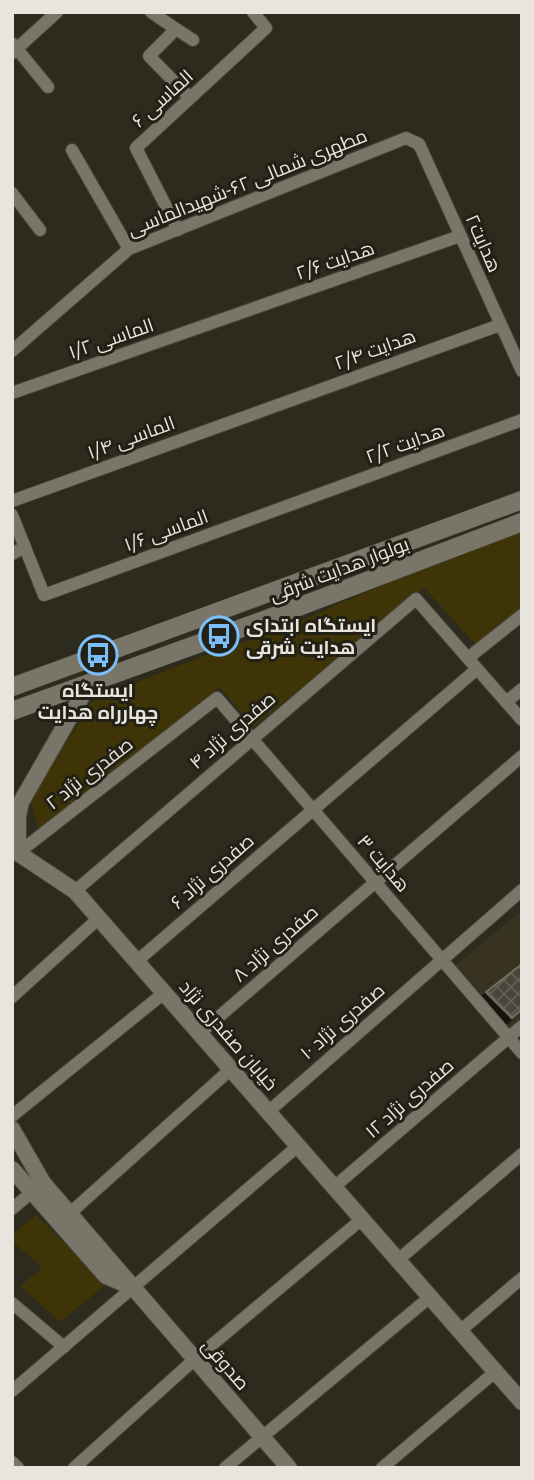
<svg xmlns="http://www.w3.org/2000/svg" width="534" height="1480" viewBox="0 0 534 1480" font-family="Ubuntu,Cairo,sans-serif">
  <defs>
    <pattern id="building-cross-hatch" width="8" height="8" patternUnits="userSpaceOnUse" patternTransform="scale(1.75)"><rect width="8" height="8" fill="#484539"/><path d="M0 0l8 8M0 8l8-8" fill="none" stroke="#626055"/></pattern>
    <filter id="shadow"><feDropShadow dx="-5.5" dy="5.5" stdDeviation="0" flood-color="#0009"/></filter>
  </defs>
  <rect width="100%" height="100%" fill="#2d2a1e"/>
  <path fill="#373320" d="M522,910V1017L510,1027L456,965Z"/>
  <path fill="#3e3408" d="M522,531V607L476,645L424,588L253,727L220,687L39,832L30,800L93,700L177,666L298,622L445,557Z
    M36,1215L107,1284L60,1322L20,1286L42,1268L12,1241V1234Z"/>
  <path fill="url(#building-cross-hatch)" stroke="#716e60" stroke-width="2" filter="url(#shadow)" d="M522,964V1009L512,1018L486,992Z"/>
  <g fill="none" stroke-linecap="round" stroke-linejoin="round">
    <g stroke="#47453a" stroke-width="14">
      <path id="minor" d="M151,12L176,29L149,56L190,98
        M176,29L193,40
        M13,44L48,87
        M12,53L57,12
        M72,150L129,249
        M12,193L40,230
        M178,230L136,148L266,28L253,12
        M12,351L129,249L406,138L419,144L522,371
        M12,393L460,236
        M12,501L500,325
        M12,515L44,595L522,420
        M12,554L25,547
        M468,658L522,615
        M506,702L522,689
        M18,853L217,698L522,1053
        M75,891L416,599L522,720
        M137,961L477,669
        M12,997L99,918
        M200,1033L522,756
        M268,1112L522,890
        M12,1116L164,993
        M334,1187L522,1026
        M12,1209L39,1186
        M69,1214L231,1069
        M398,1260L522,1154
        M12,1303L64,1347
        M460,1331L522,1278
        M12,1391L298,1146
        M12,1462L18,1468
        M74,1468L195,1359L362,1219
        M225,1468L430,1297
        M382,1468L495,1372"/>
    </g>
    <g stroke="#47453a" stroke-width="18">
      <path id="tertiary" d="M18,853L75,891L522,1402
        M18,853V816L21,802L90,682
        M12,1129L43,1183L289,1468
        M12,1169L106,1276L127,1285"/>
    </g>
    <g stroke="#47453a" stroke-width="19">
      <path id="secondary" d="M12,687L522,500
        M12,711L264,620L522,522"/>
    </g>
    <use href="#minor" stroke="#797568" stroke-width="12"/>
    <use href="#tertiary" stroke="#797568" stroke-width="16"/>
    <use href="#secondary" stroke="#797568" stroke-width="18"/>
  </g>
  <defs>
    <g id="bus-ring" transform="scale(2.0125)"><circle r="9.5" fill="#232015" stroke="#7bbef8" stroke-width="1.5"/><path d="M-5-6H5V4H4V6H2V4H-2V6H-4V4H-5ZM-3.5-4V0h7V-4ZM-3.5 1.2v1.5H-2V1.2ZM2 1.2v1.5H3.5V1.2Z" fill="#7bbef8"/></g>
  </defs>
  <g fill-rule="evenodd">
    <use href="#bus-ring" x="219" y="636"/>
    <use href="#bus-ring" x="98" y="655"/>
  </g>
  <g text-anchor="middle" stroke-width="6" stroke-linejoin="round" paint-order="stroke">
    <g font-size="19" fill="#e7e5dd" stroke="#232015">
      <text transform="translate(162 98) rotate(-42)" y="7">الماسی ۶</text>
      <text transform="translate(247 182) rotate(-22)" y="7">مطهری شمالی ۶۲-شهیدالماسی</text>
      <text transform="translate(484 243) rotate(66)" y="7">هدایت۲</text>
      <text transform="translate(335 260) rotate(-19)" y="7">هدایت ۲/۶</text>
      <text transform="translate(111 338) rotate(-19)" y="7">الماسی ۱/۲</text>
      <text transform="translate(375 349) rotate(-20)" y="7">هدایت ۲/۴</text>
      <text transform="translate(131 437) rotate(-20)" y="7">الماسی ۱/۴</text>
      <text transform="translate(405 443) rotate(-20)" y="7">هدایت ۲/۲</text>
      <text transform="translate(166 530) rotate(-20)" y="7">الماسی ۱/۶</text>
      <text transform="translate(339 569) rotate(-21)" y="7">بولوار هدایت شرقی</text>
      <text transform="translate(232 730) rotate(-41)" y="7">صفدری نژاد ۴</text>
      <text transform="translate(89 773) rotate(-38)" y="7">صفدری نژاد ۲</text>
      <text transform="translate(384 863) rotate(49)" y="7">هدایت ۳</text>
      <text transform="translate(212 871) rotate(-41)" y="7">صفدری نژاد ۶</text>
      <text transform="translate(275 943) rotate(-41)" y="7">صفدری نژاد ۸</text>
      <text transform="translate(342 1021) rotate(-41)" y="7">صفدری نژاد ۱۰</text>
      <text transform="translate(229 1035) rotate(49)" y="7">خیابان صفدری نژاد</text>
      <text transform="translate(409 1098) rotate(-41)" y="7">صفدری نژاد ۱۲</text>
      <text transform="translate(226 1364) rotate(49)" y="7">صدوقی</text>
    </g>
    <g font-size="19" font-weight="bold" fill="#e7e5dd" stroke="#232015" text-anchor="start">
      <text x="246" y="632">ایستگاه ابتدای<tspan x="246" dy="22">هدایت شرقی</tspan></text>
      <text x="98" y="697" text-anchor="middle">ایستگاه<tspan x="98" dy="22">چهارراه هدایت</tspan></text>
    </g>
  </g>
  <rect width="534" height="1480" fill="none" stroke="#e7e5dd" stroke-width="28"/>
</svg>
